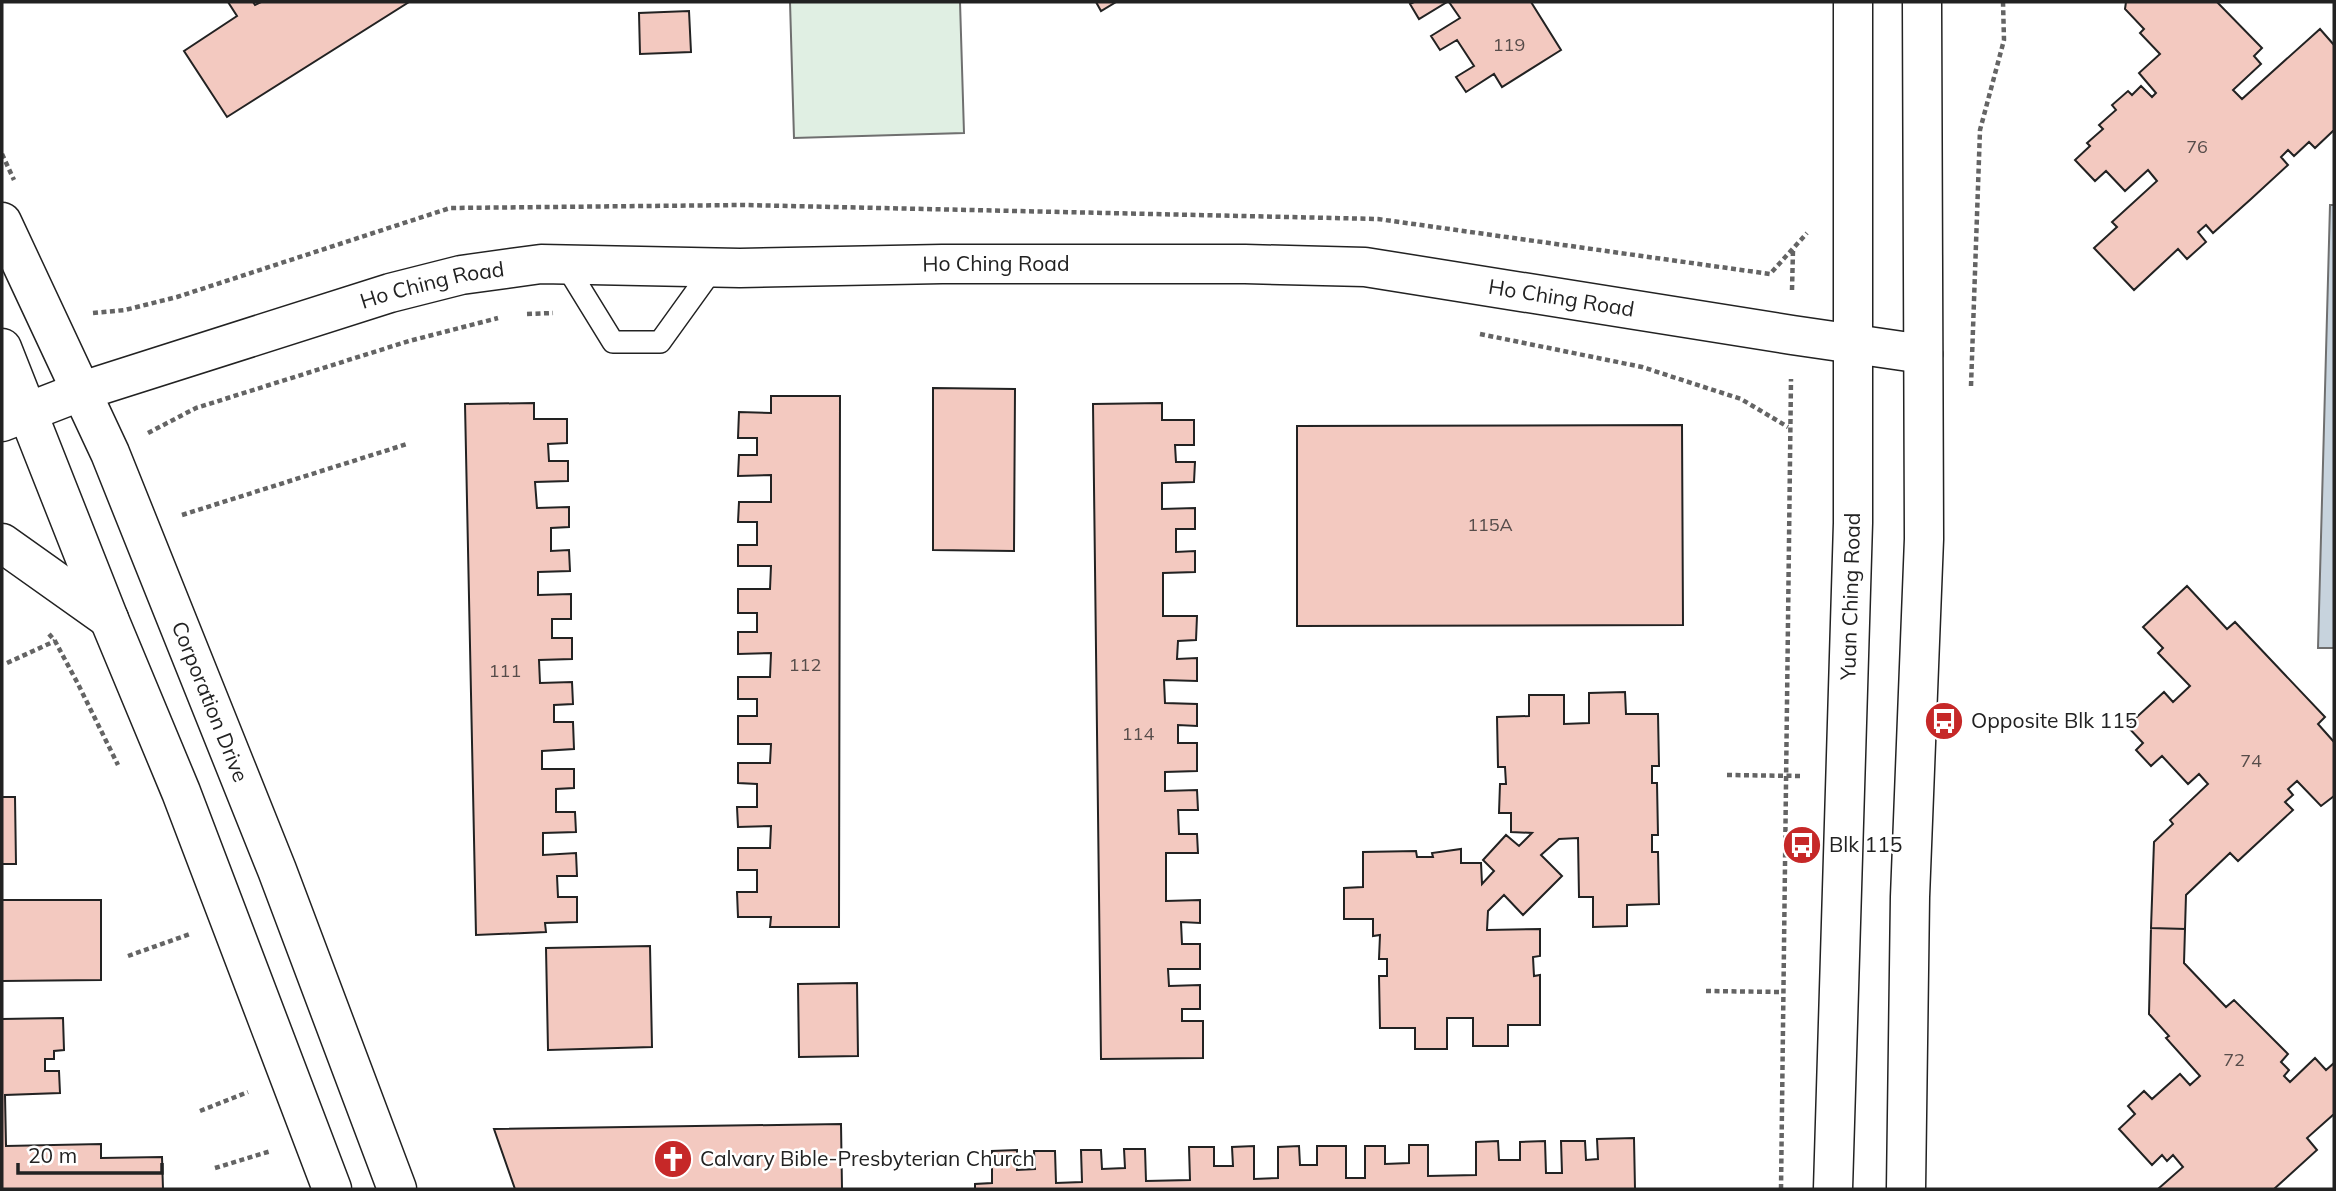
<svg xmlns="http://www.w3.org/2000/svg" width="2336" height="1191" viewBox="0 0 2336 1191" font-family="Mulish,sans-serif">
  <rect width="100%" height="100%" fill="#fff"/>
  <path fill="#e0efe3" stroke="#6f6f6f" stroke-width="2" d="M790,2H960L964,133L794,138Z"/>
  <path fill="#c7d3dd" stroke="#6f6f6f" stroke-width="2" d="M2330,205H2334V648H2318Z"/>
  <path fill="#f3c9c0" stroke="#222" stroke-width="2" d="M228,2H253L255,5L261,2H409L227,117L184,51L237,16Z
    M1096,2H1116L1101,11Z
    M1414,2H1447L1419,19L1410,4Z
    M1449,2H1531L1561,50L1502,87L1494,74L1466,92L1456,77L1474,66L1457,40L1440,50L1431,36L1460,18Z
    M2126,2H2217L2262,48L2254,56L2261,64L2233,90L2242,99L2320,29L2334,45V130L2315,148L2309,142L2294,156L2288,150L2281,157L2288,165L2251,199L2213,233L2206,225L2198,232L2206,242L2187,259L2178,249L2134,290L2094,248L2117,227L2112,222L2157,181L2148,170L2125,191L2106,171L2095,181L2075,160L2090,146L2087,143L2103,129L2099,125L2116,110L2112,105L2128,91L2132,95L2141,86L2152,97L2156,93L2139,73L2160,54L2140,33L2144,29L2125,9Z
    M689,11L691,52L640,54L639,13Z
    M933,388L1015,389L1014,551L933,550Z
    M771,396H840L839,927H770L771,917H738L737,892H757V870H738V848H770L771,826L738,827L737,807H757V784L738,783V763H770L771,744H738V716H757V699H738V677H770L771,653L738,654V632H757V613H738V589H770L771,566H738V545H757V522H738L739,502H771V475L738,476L739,455H757V438H738L739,412L771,413Z
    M534,403V419H567V443L548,444L549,461H568V481L535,482L537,508L569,507V527L551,528V551L569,550L570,571L538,572V595L571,594V619H552V638H572V659L539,660L540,683L572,682L573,704L554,705V722H573L574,749L542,751V769H574V788L556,789V812H575L576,832L543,833V855L576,853L577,876H557L558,897H577V922L545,923L546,932L476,935L465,404Z
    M1162,403V420H1194V445H1175L1176,462H1195L1194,482L1162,483V509L1195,508V529H1176V552L1195,551V572L1163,573V616H1197L1196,640L1178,641L1177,659L1197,658V681L1164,680L1165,703L1197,704V726L1178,725V743H1197V771L1165,772V791L1197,790L1198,810H1178L1179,834H1197L1198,853H1166V901L1200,900V923L1181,922L1182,944H1200V969H1168L1169,986L1200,985V1009H1182V1021H1203V1058L1101,1059L1093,404Z
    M1682,425L1683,625L1297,626V426Z
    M2187,586L2227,629L2235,622L2325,717L2318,724L2334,742V796L2321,806L2297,781L2288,789L2293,795L2285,802L2293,810L2238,861L2230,853L2186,895L2185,929L2151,928L2154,842L2173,824L2170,820L2208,784L2199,774L2188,784L2162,756L2151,766L2136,750L2143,743L2127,726L2164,692L2173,702L2190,686L2158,653L2163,648L2143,627Z
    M1625,692L1626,714H1658L1659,766H1652V783H1657L1658,835H1652V852H1658L1659,904L1627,905V926L1593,927V897H1579L1578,838L1559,839L1541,855L1562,876L1523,915L1504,895L1488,911L1487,930L1540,929V956L1533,957L1534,976L1540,975V1025H1508V1046H1473V1018H1447V1049H1415V1028H1380L1379,976H1387V959H1379L1380,935L1373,936V919H1344V888L1363,887V852L1416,851L1417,857H1433L1432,853L1461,849V863H1481L1482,884L1494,871L1483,860L1506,835L1519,846L1532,833L1511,832V813H1499L1500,784H1506L1505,767H1498L1497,717L1529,716V695H1564V724L1589,723V693Z
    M2,797H15L16,864H2Z
    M2,900H101V980L2,981Z
    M2151,928L2185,929L2184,963L2226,1007L2234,1000L2288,1054L2281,1062L2289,1070L2284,1076L2290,1082L2315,1058L2326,1070L2334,1063V1114L2307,1138L2317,1150L2274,1189H2158L2183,1167L2173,1155L2167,1161L2162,1155L2152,1165L2119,1129L2135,1114L2128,1106L2144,1091L2152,1099L2180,1074L2190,1085L2200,1076L2166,1038L2169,1036L2149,1014Z
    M650,946L652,1047L548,1050L546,948Z
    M857,983L858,1056L799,1057L798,984Z
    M63,1018L64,1050L54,1051V1059H45V1071H59L60,1093L5,1095L6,1146L101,1144V1158L162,1157L163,1189H2V1019Z
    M841,1124L842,1189H515L494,1129Z
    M1634,1138L1635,1189H975V1184L992,1183V1151L1017,1150V1170L1035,1169L1034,1151H1055L1056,1183L1082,1182L1081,1150H1101L1102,1169L1125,1168L1124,1149H1145L1146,1181L1190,1180L1189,1147H1214V1166H1233L1232,1147L1254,1146V1179L1278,1178V1147L1299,1146L1300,1165H1317V1146H1346V1178H1365V1146H1385V1164L1409,1163V1145H1428V1176L1476,1175V1142L1498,1141L1499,1160H1520V1142L1545,1141L1546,1173H1562L1561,1141H1585L1586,1160L1598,1159L1597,1139Z"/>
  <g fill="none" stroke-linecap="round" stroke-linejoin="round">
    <g stroke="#222" stroke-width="24">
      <path id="service" d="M565,264L613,342H660L714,267"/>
    </g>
    <g stroke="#222" stroke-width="41">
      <g id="minor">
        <path id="s1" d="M2,222L110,453L277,870L397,1189"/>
        <path d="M2,348L109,619L181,792L332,1189"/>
        <path id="s2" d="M2,422L82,391L390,293L461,275L541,264L740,268L942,264H1245L1365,267L1792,335L1923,354"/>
        <path d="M2,543L109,619"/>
      </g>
    </g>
    <g stroke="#222" stroke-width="41">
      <g id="tertiary">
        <path id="s3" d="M1833,1189L1853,523V2"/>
        <path d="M1906,1189L1910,897L1924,539L1922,2"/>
      </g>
    </g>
    <path stroke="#646464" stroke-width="4.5" stroke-dasharray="5 3.5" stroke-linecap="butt" d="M2,154L14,180
      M1792,290L1793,250
      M93,313L125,310L177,297L450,208L743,205L1378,219L1770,274L1807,233
      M527,314L553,313
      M1480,334L1642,367L1741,399L1788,427
      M1971,386L1980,130L2004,40L2003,2
      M148,433L196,408L409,341L498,318
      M182,515L407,444
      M49,634L55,641L77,682L118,765
      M7,663L55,641
      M1727,775L1801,776
      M128,956L190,934
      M1706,991L1782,992
      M200,1111L248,1092
      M215,1168L271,1151
      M1781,1189L1791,379"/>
    <use href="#service" stroke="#fff" stroke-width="21"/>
    <use href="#minor" stroke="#fff" stroke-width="38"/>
    <use href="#tertiary" stroke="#fff" stroke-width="38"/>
  </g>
  <defs>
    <g id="bus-disc" transform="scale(2.0125)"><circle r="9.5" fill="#c62828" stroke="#fff"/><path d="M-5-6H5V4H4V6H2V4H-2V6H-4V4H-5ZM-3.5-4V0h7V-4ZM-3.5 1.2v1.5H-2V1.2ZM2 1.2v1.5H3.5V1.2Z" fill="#fff"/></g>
    <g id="church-disc" transform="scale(2.0125)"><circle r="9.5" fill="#c62828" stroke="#fff"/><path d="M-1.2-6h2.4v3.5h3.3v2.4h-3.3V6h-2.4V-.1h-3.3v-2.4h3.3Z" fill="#fff"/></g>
  </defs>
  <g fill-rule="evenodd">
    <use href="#bus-disc" x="1944" y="721"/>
    <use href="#bus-disc" x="1802" y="845"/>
    <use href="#church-disc" x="673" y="1159"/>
  </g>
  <g text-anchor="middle" stroke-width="5" stroke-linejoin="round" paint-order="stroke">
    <g font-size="18" fill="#564c4a">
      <text x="1509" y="51">119</text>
      <text x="2197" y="153">76</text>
      <text x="1490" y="531">115A</text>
      <text x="805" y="671">112</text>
      <text x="505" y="677">111</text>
      <text x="1138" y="740">114</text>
      <text x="2251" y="767">74</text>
      <text x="2234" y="1066">72</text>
    </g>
    <g font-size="21" fill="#222" stroke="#fff">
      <text dy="7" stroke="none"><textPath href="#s2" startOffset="1018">Ho Ching Road</textPath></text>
      <text dy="7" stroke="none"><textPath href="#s2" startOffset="452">Ho Ching Road</textPath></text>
      <text dy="7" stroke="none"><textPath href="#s2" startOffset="1586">Ho Ching Road</textPath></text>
      <text dy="7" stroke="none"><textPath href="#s3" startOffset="593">Yuan Ching Road</textPath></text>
      <text dy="7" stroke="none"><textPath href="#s1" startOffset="523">Corporation Drive</textPath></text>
    </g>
    <g font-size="21" fill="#222" stroke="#fff" text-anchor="start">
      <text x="1971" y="728">Opposite Blk 115</text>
      <text x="1829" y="852">Blk 115</text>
      <text x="700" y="1166">Calvary Bible-Presbyterian Church</text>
    </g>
  </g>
  <rect width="2336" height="1191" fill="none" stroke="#222222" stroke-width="7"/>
  <path d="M18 1163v10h144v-10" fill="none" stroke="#222222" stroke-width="3.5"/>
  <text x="28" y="1163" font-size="21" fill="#222222" stroke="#ffffff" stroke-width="5" paint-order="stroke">20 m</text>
</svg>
